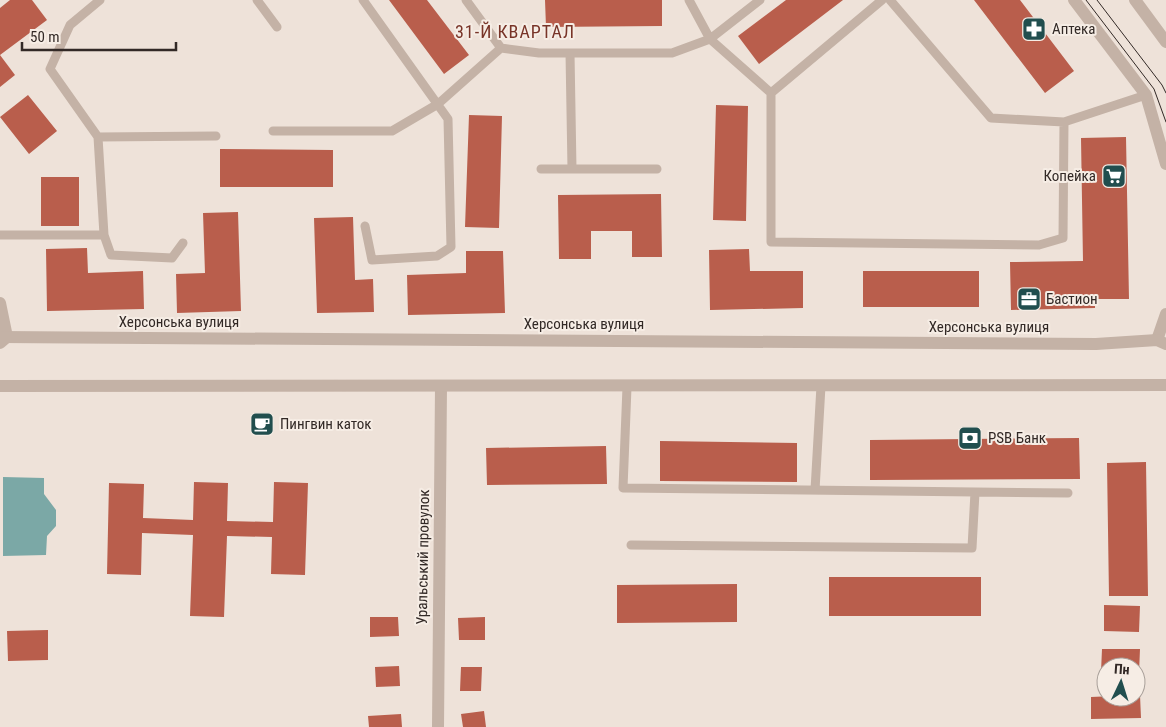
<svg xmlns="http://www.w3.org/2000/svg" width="1166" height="727" viewBox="0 0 1166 727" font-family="'Roboto Condensed',sans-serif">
  <rect width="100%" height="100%" fill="#eee2d9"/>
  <path fill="#7ba8a6" d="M3,477L44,478V494L56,510V526L47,536L46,555L3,556Z"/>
  <path fill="#b95e4c" d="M10,0H32L47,20L0,55L15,75L0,87V8Z
    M389,0H427L469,55L444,74Z
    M545,0H662V26L546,27Z
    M786,0H843L759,64L738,36Z
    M974,0H1020L1074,71L1045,93Z
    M28,95L57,131L29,154L0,117Z
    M716,105L748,106L746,221L713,220Z
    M469,115L502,116L499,228L465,227Z
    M1126,137L1129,299H1095V308L1011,310L1010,262L1083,261L1081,138Z
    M220,149L333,150V187H220Z
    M41,177H79V226H41Z
    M661,194L662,257H632V231H591V259H559L558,195Z
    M238,212L241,311L177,313L176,274L205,273L203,213Z
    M353,217L355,280L373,279L374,312L317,313L314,218Z
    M87,248L88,273L143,271L144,309L47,311L46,249Z
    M749,249L750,271H803V308L710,310L709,250Z
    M466,251H503L505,313L408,315L407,275L466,273Z
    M863,271H979V307H863Z
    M1079,438L1080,479L870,480V440Z
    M660,441L797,443V482L660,481Z
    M606,446L607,484L487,485L486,448Z
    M1146,462L1148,596H1109L1107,463Z
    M194,482L228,483L227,521L273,522L274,482L308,483L305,575L271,574L272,537L227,536L224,617L190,616L193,535L142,533L141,575L107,574L109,483L144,484L143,518L193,520Z
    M829,577H981V616H829Z
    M737,584V622L617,623V585Z
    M1104,605L1140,606L1139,632L1104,631Z
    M370,617H398L399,636L370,637Z
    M485,617V640H459L458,618Z
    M48,630V660L8,661L7,631Z
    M1102,649H1140L1139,673H1136V667H1106V672H1101Z
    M399,666L400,686L376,687L375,667Z
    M461,667H482L481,691H460Z
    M1136,695H1140L1141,718L1091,719V697Z
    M484,711L486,727H463L461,714Z
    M401,714L402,727H369L368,716Z"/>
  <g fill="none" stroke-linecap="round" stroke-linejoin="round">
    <path stroke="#c4b2a6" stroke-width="9" d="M100,0L70,25L50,69L98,137L216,136
      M257,0L277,27
      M363,0L448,119L451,247L437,256L372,260L365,226
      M466,0L501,48L539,53H672L710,39L760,0
      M689,0L710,39L771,93
      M882,0L771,93V242L1039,245L1063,238L1064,122
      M890,0L991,118L1064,122L1146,95
      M570,53L572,169
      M273,131H392L438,104L501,48
      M98,137L104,235L111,255L172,258L183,243
      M541,169H657
      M0,235H104
      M627,387L623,488L1068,493
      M815,490L821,386
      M631,545L972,548L975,492"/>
    <path stroke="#c4b2a6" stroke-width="12" d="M1074,0L1146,95L1166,164
      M0,303L7,337L0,343
      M1157,340L1166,314
      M438,727L441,387"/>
    <path stroke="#c4b2a6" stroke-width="12" d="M1135,0L1166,42
      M0,337L1096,344L1157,340L1166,344
      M0,386L1166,385"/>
    <path stroke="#322926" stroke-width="1" d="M1086,0L1154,89L1166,122
      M1097,0L1162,85L1166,93"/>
  </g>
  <defs>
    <g id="pharmacy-square" transform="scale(1.25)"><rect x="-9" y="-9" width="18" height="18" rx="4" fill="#214e4e" stroke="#f6ede5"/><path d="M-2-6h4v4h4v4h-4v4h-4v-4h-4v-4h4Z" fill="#fff"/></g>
    <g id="supermarket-square" transform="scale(1.25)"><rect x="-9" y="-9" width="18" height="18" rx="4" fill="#214e4e" stroke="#f6ede5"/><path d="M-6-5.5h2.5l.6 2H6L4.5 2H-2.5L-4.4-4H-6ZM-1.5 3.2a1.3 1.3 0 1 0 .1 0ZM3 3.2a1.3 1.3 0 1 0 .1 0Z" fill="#fff"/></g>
    <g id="office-square" transform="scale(1.25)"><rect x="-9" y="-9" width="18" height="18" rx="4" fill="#214e4e" stroke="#f6ede5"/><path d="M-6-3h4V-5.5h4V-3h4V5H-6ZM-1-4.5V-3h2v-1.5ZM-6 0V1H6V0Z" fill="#fff"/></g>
    <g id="cafe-square" transform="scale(1.25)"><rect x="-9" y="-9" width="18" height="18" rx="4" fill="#214e4e" stroke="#f6ede5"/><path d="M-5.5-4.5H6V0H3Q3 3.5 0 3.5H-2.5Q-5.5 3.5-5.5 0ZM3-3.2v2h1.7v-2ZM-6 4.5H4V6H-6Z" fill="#fff"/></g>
    <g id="bank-square" transform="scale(1.25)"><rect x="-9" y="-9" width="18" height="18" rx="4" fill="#214e4e" stroke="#f6ede5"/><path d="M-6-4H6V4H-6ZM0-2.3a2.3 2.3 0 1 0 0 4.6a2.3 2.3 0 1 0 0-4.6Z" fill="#fff"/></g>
  </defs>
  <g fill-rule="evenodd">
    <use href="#pharmacy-square" x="1034" y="29"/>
    <use href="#supermarket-square" x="1114" y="176"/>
    <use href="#office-square" x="1029" y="299"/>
    <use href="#cafe-square" x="262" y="424"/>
    <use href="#bank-square" x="970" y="438"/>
  </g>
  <g text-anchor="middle" stroke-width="4" stroke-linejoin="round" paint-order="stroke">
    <g font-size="15" fill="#322926" stroke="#f6ede5" text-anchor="start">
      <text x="1052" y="34">Аптека</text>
      <text x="1096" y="181" text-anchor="end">Копейка</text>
      <text x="1046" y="304">Бастион</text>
      <text x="280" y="429">Пингвин каток</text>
      <text x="988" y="443">PSB Банк</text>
    </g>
    <g font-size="15" fill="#322926" stroke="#f6ede5">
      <text x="179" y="327">Херсонська вулиця</text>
      <text x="584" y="329">Херсонська вулиця</text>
      <text x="989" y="332">Херсонська вулиця</text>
      <text transform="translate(423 557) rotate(-89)" y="5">Уральський провулок</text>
    </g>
    <g font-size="18" letter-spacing="1" fill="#783428" stroke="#f6ede5">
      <text x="515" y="38">31-Й КВАРТАЛ</text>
    </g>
  </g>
  <g transform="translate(1121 682) rotate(4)"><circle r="24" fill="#f6ede5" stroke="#a89f99"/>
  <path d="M0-4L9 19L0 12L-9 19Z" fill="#214e4e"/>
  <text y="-8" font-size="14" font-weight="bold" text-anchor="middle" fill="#322926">Пн</text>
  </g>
  <path d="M22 42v8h154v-8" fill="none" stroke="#322926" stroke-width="2.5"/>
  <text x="30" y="42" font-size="15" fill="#322926" stroke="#f6ede5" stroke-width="4" paint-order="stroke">50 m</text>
</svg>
